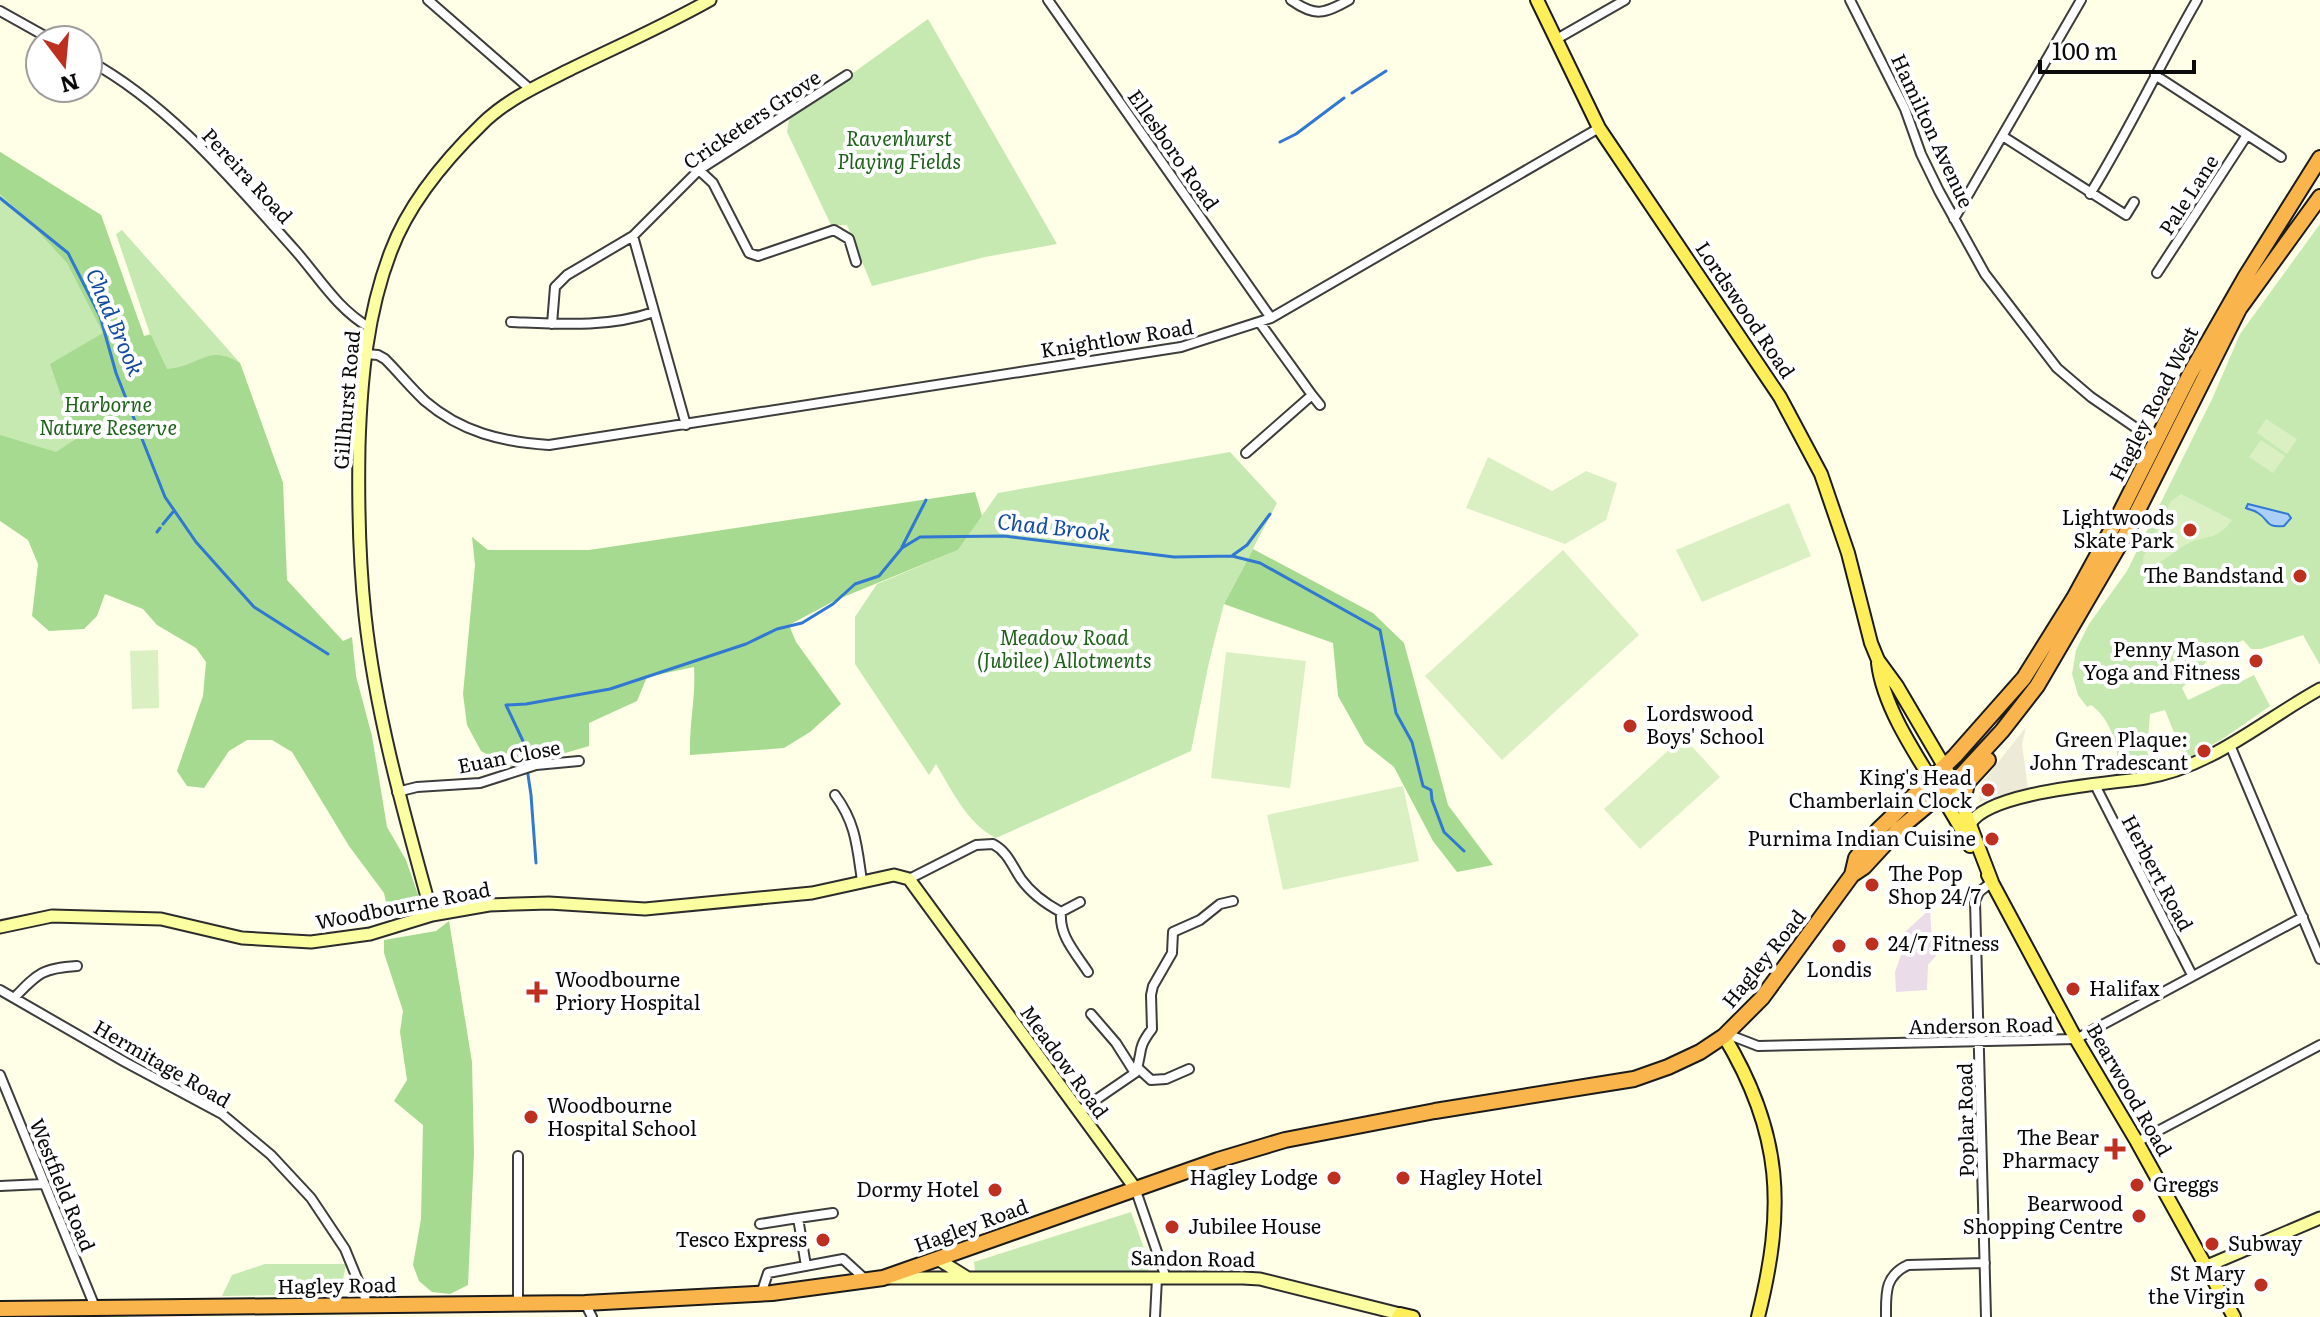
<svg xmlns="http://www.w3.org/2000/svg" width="2320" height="1317" viewBox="0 0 2320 1317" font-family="Literata,serif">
  <rect width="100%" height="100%" fill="#fffee7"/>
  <path fill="#eadde9" d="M1930,909L1932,942L1977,940V943L1945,945L1928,965L1927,990L1896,992L1895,972L1907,938L1905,932Z"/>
  <path fill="#c6e9b1" d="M928,19L1057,244L985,257L872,286L847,225H831L787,132L789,119Z
    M0,152L101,215L144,336L150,334L116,234L122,230L240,363L283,483L0,454Z
    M2320,224V665L2303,635L2261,649H2251L2243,640L2210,658L2182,688L2188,700L2239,676L2242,681L2254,675L2270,706L2224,738L2185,760L2165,710L2150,714L2147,751L2153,770L2116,775C2116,771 2117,767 2117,763C2119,742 2107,716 2091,705L2087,707L2078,695L2072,674L2076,650L2089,624L2127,571L2213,397L2240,334Z
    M1230,452L1277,503L1224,604L1209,662L1191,751L996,838C968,825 951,789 936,764L929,775L855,664V617L877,584L958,550L998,493Z
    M1131,1212L1151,1268L1147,1271H975L974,1262Z
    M265,1264H346L342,1285L332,1294L222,1296L232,1275Z"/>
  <path fill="#a6da90" d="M0,152L101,215L144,336L151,335L167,369C201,366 208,343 240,363L283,483L287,580L343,641L352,637L356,676L372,736L387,827L406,860L422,906L410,914L390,919L384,893L349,846L292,752L272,740H247L229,751L204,788L187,786L177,771L203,696L206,662L196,648L157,625L143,609L105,594L97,616L84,629L49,631L32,616L38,564L28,540L0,521V435L56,452L76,439L50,364L103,333L67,263L24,216L0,194Z
    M975,492L982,516L958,550L836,600L789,625L796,642L841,704L810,732L784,748L690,755C689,725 696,696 694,667L647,677L637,701L589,723V746L511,769L481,751L467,725L463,694L475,565L472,537L488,550H589Z
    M1253,549L1373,613L1404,643L1448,805L1493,865L1457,872L1433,841L1394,767L1365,744L1338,696L1333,643L1224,604Z
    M449,921L472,1062L474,1153L468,1285L450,1294L432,1292L419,1281L413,1265L421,1219L423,1125L394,1101L407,1080L400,1032L403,1011L384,953V940L436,931Z"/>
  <path fill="#daf0c3" d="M2266,419L2297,439L2287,454L2257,433Z
    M2261,440L2285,456L2273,473L2249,457Z
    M1488,457L1552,491L1586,471L1617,483L1606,520L1565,544L1466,508Z
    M2181,494L2232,520C2216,542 2208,534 2189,543C2174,550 2162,566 2144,567L2143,558L2171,501Z
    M1789,503L1811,556L1702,602L1676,550Z
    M1563,550L1639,635L1502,760L1425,676Z
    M158,650L159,708L132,709L130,651Z
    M1226,652L1306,661L1290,788L1211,778Z
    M1683,737L1720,777L1640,849L1604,809Z
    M1403,786L1419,861L1283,890L1267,815Z"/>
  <path fill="#edebd8" d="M2026,727L2022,744L2028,789L1979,802L1980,785Z"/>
  <path fill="#abcff8" stroke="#3078d1" stroke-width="2" d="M2248,504L2288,514L2291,518L2284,526C2264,528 2270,520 2258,513C2254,510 2250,510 2246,508Z"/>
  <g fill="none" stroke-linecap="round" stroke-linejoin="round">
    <path stroke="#3078d1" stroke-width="3" d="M1352,93L1386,71
      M1280,142L1296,134L1344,98
      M0,198L68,253L100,316L116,373L165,497L196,542L254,607L328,654
      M163,524L173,512
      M157,532L160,528
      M902,547L926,500
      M1233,555L1247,545L1270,514
      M536,863L531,795L523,741L506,705L526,704L610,689L746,644L777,629L802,623L833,604L855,584L879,576L902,548L920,537L1004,536L1174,557L1232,556L1260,563L1380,630L1396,713L1412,742L1423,786L1431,790L1432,800L1444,832L1464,851"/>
    <g stroke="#3d3d3d" stroke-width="12">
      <path id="street" d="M428,0L530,89
        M1048,0L1271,318
        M1291,0C1315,17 1324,14 1349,0
        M1850,0L1905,109L1921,154L1939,191L1985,274L2057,368L2091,397L2155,441
        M0,11L52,40
        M1555,40L1625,0
        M88,60C170,105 232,180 294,249C319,277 336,308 370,328
        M2155,75L2281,157
        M2004,137L2126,215L2134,202
        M699,170L713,183L749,253L758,256L834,230L849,239L856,262
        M2090,194C2129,131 2160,64 2197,0
        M1954,219L2081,0
        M633,236L686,425
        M2157,273L2247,135
        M511,322C559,324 608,328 654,312
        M552,324L555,287L567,275L633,236L699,170L847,75
        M366,354L378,355L385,359C399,373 411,388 425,401C461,432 502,442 549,445L1181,347L1271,318L1599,128
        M1312,395L1320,405
        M1246,453L1312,395L1260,323
        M2230,745L2320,959
        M2095,785L2192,975
        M397,792L417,787L480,783L536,765L579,761
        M835,795C856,823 857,847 862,881
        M909,879L976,845L993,844C1008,852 1012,866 1021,879C1031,893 1046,904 1061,912L1080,902
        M1061,912C1059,936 1075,952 1088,972
        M0,990L125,1062L222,1114L271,1155L311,1198L345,1249L368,1305
        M15,997C38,973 43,968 77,966
        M1091,1014L1116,1043L1135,1073
        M1727,1034L1758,1046L2076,1039L2303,917
        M1138,1068L1151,1080L1166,1079L1189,1069
        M0,1075L95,1307
        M1078,1112L1135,1073C1144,1052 1135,1051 1152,1029L1151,995L1153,986L1172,953L1173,932L1200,920L1220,904L1233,901
        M2137,1142L2320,1045
        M518,1156V1304
        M0,1186L43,1184
        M1135,1188L1166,1278
        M760,1224L798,1218
        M806,1266L798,1218L833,1213
        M761,1294L768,1273L843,1259L866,1280
        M585,1303L592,1317
        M1155,1317L1157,1278
        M1886,1317C1886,1294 1884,1276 1908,1265L1985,1263
        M1986,1317L1975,901L1979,892L1992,882"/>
    </g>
    <g stroke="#2c2c2c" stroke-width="15">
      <path id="secondary" d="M1970,824C1989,791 2107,784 2145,778C2212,767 2262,721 2320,689
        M432,915C405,817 376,717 365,615C359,559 358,503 359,446C361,380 367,313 391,251C409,203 446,159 482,124C506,100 539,85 569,70C616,47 664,26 710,0
        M0,927L52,916L161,919L242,938L311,942L370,934L432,915L489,905L549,903L645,909L812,893L894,875L909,879L1135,1188
        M939,1260L968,1278
        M2207,1266L2320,1218
        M889,1278H1243L1260,1279L1400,1314"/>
    </g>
    <g stroke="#1b1b1b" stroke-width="16">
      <path id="primary" d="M1537,0L1599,128L1780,397L1821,474L1848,553L1871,643L1878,660L1897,686L1954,783L1992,882
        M1878,663C1885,723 1944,791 1970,846
        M1988,875L2076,1039L2137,1142L2234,1317
        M1724,1036C1783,1134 1785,1209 1758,1317
        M1398,1317L1400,1314L1413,1317"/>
    </g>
    <g stroke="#1b1b1b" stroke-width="18">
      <path id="highway" d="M1963,802L1967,783L1988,760
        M1852,875L1856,858L1878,830L1955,756L2024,678L2074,598L2115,523L2190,374L2246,276L2320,158
        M0,1309L585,1303L772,1293L883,1278L1218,1160L1285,1140L1435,1111L1634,1079L1668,1067L1700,1052L1724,1036L1762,998L1852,875L1864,867L1899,829L1954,783L2002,731L2037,686L2128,530L2239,309L2320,197"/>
    </g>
    <use href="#street" stroke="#fff" stroke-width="8"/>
    <use href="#secondary" stroke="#fbffa2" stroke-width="11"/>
    <use href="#primary" stroke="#fdee5a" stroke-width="12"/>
    <use href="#highway" stroke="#f9b54c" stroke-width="14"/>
  </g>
  <g fill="#bd3020" stroke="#fff" stroke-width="3">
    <circle cx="2190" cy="530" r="8"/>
    <circle cx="2300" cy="576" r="8"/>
    <circle cx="2256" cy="661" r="8"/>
    <circle cx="1630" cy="726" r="8"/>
    <circle cx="2204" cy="751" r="8"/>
    <circle cx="1988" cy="790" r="8"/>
    <circle cx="1992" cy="839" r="8"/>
    <circle cx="1872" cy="885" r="8"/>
    <circle cx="1872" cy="944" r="8"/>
    <circle cx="1839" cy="946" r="8"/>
    <circle cx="2073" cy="989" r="8"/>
    <path d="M533 980h8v8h8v8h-8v8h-8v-8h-8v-8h8z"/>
    <circle cx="531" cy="1117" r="8"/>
    <path d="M2111 1137h8v8h8v8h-8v8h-8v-8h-8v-8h8z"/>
    <circle cx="1334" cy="1178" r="8"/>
    <circle cx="1403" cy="1178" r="8"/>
    <circle cx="2137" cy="1185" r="8"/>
    <circle cx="995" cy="1190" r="8"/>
    <circle cx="2139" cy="1216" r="8"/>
    <circle cx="1172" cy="1227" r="8"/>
    <circle cx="823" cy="1240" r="8"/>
    <circle cx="2212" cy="1244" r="8"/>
    <circle cx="2261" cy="1285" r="8"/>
  </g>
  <g text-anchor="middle" stroke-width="8" stroke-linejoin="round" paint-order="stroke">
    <g font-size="20" fill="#0a0a0a" stroke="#fff">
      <text transform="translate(752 120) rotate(-34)" y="7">Cricketers Grove</text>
      <text transform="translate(1932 131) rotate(65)" y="7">Hamilton Avenue</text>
      <text transform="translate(1173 150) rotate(55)" y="7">Ellesboro Road</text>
      <text transform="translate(247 176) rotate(47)" y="7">Pereira Road</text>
      <text transform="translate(2189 195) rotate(-57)" y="7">Pale Lane</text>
      <text transform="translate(1745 310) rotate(56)" y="7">Lordswood Road</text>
      <text transform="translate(1117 339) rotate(-9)" y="7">Knightlow Road</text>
      <text transform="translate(347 400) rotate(-85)" y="7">Gillhurst Road</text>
      <text transform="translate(2154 404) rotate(-63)" y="7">Hagley Road West</text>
      <text transform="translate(509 757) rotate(-11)" y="7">Euan Close</text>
      <text transform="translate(2157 873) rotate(62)" y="7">Herbert Road</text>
      <text transform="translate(403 906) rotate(-11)" y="7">Woodbourne Road</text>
      <text transform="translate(1764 959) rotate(-51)" y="7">Hagley Road</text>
      <text transform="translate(1981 1026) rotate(-1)" y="7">Anderson Road</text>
      <text transform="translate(1064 1062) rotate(54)" y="7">Meadow Road</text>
      <text transform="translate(162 1064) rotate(30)" y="7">Hermitage Road</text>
      <text transform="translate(2129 1090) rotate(60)" y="7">Bearwood Road</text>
      <text transform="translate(1966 1120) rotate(-91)" y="7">Poplar Road</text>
      <text transform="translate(62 1185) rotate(68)" y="7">Westfield Road</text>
      <text transform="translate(971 1226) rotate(-20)" y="7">Hagley Road</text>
      <text transform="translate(1193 1259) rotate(1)" y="7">Sandon Road</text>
      <text transform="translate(337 1286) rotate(-1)" y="7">Hagley Road</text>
    </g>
    <g font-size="20" font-style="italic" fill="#1e621a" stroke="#fff">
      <text x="899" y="146">Ravenhurst<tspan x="899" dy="23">Playing Fields</tspan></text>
      <text x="108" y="412">Harborne<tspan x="108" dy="23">Nature Reserve</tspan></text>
      <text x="1064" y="645">Meadow Road<tspan x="1064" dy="23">(Jubilee) Allotments</tspan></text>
    </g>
    <g font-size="20" fill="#0a0a0a" stroke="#fff" text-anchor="end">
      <text x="2174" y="525">Lightwoods<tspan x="2174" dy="23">Skate Park</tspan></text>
      <text x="2284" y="583">The Bandstand</text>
      <text x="2240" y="657">Penny Mason<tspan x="2240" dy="23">Yoga and Fitness</tspan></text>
      <text x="1646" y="721" text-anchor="start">Lordswood<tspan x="1646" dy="23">Boys' School</tspan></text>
      <text x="2188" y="747">Green Plaque:<tspan x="2188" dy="23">John Tradescant</tspan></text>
      <text x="1972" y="785">King's Head<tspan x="1972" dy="23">Chamberlain Clock</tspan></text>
      <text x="1976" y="846">Purnima Indian Cuisine</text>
      <text x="1888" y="881" text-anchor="start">The Pop<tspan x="1888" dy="23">Shop 24/7</tspan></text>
      <text x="1888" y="951" text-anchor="start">24/7 Fitness</text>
      <text x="1839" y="977" text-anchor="middle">Londis</text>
      <text x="555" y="987" text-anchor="start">Woodbourne<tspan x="555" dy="23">Priory Hospital</tspan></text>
      <text x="2089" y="996" text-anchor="start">Halifax</text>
      <text x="547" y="1113" text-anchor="start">Woodbourne<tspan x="547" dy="23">Hospital School</tspan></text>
      <text x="2099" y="1145">The Bear<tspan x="2099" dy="23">Pharmacy</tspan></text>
      <text x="1318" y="1185">Hagley Lodge</text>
      <text x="1419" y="1185" text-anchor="start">Hagley Hotel</text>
      <text x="2153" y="1192" text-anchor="start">Greggs</text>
      <text x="979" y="1197">Dormy Hotel</text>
      <text x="2123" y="1211">Bearwood<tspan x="2123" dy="23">Shopping Centre</tspan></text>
      <text x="1188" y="1234" text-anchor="start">Jubilee House</text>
      <text x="807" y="1247">Tesco Express</text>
      <text x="2228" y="1251" text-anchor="start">Subway</text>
      <text x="2245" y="1281">St Mary<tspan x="2245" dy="23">the Virgin</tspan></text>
    </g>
    <g font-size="22" font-style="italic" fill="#124b9e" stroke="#fff">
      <text transform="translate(115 322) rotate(67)" y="8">Chad Brook</text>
      <text transform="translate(1054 527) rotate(6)" y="8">Chad Brook</text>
    </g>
  </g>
  <g transform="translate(64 64) rotate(164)"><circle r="38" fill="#ffffff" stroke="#9d9d9d" stroke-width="2"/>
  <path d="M0-6L14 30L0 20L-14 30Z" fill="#bd3020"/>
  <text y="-12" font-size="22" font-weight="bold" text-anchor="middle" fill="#0a0a0a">N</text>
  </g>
  <path d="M2040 60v12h154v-12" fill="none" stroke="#0a0a0a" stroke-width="4"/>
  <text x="2052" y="60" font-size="24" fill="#0a0a0a" stroke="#ffffff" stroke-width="6" paint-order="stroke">100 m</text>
</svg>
